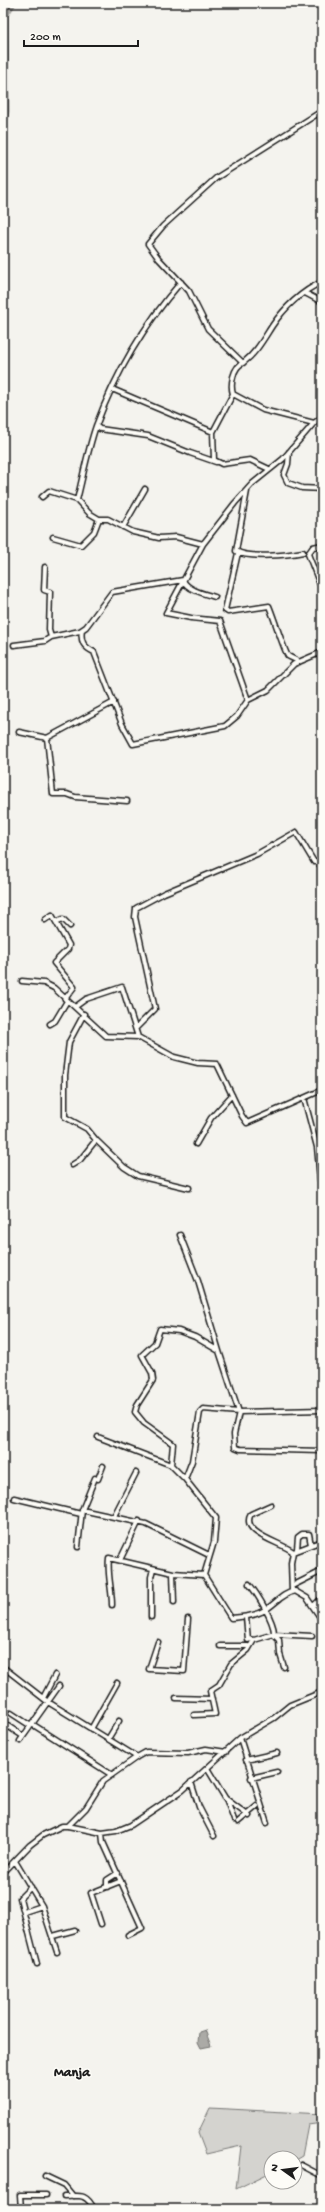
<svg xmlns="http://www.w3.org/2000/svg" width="325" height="2212" viewBox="0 0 325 2212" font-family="'Gochi Hand',sans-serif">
  <rect width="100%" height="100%" fill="#f4f3ee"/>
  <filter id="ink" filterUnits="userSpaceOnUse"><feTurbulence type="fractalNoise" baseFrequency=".025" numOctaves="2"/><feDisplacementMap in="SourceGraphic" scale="8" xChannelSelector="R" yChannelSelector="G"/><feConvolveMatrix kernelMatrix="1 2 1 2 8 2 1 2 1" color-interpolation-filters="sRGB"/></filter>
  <g filter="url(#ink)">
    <path fill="#d4d3cf" stroke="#787876" d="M210,2108L322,2114V2123L308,2125L302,2156L295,2160V2158H271V2172L236,2189L241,2146L206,2154L198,2133Z"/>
    <path fill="#abaaa6" stroke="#72716f" d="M205,2030L211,2046L201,2048L198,2042L199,2032Z"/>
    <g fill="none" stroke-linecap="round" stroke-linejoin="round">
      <path stroke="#abaaa6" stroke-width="7" d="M3,130L6,111L5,15L13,3"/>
      <g stroke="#1c1c1c" stroke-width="7">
        <path id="street" d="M305,293L322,302
          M243,363C256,353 263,340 272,326C284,308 302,291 322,282
          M112,389L213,432
          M233,394L213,432L214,460L222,464L250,460L269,469
          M314,423L263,410L233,394C230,385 233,367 243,363L208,329L189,291L159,259L148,244L163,226L216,178L322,111
          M96,426L100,429L148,436L190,453L216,462
          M289,452L288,464L284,475L288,483L302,488L322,489
          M247,491L236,551C248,559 288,555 303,552
          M42,497L49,491L77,500L89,513L99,519H108L133,532L159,538L176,537L203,544L235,503L252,484L283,459L314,423L322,417
          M77,500C83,476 88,449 96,426C116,372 144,325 181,282
          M322,505V521
          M123,527L145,489
          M53,537L81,545L94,532L99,519
          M203,544L166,613L191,618L220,621L248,700L268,690L294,664L322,652
          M238,553L225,610L228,612L269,606C273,615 285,653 288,656C291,658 295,659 299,662
          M45,567L44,590L50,592L49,630L51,637
          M321,587L308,554L313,547L322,545
          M82,630C80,642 84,647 94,652L122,724L133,744L225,726L237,716L248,700
          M14,645L45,641L51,637L80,631L86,627L112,592L183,580C187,590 205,594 215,597
          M114,702L47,738L53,794H67L75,797L127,801
          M19,732L47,738
          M45,920L52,915L69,945L68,949L54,963L74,987L65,999
          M56,922L63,919L70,926
          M22,981L44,983L54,988L106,1036L138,1037L174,1057L198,1063L217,1064L242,1116L247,1123L322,1090
          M75,1007L86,999L122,987L138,1037
          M84,1014L69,1042L65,1075V1117L87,1129L96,1140
          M50,1024L55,1021L67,1001
          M136,1028L155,1009L135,917L136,908L164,893L257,854L296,832L314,862H317L322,867
          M304,1098L317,1147L320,1180L322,1181
          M196,1144L211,1118L232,1095
          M72,1165L80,1160L96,1140L124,1167L138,1176L189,1188
          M219,1351L239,1412L234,1434L235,1447L240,1449L322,1451
          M322,1410L239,1412L203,1409L200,1412L192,1461L185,1479L216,1518L214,1542L204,1575L231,1618C243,1617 255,1616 265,1610C275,1604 283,1593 295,1591L307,1598L322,1620
          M98,1437L171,1465L185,1479
          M171,1465L173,1444L144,1423L135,1412L137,1405L153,1380L152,1373L142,1355L155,1343L160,1329L179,1331L195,1337L219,1351L198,1281L180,1235
          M98,1479L103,1466
          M14,1498L81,1514
          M271,1505L251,1514C239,1534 284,1543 293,1552
          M82,1510L146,1524L209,1555
          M114,1516L136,1473
          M78,1547L82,1510L95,1478
          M297,1549L298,1537L302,1534H309L311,1545
          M120,1560L139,1521
          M173,1573L174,1602
          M249,1584C257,1593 275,1623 274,1634L254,1640
          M292,1586L322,1571
          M292,1592L291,1563L293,1552L322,1541
          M112,1605C112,1589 107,1574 109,1558L173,1573L204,1575
          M313,1606L322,1598
          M151,1617V1577L153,1569
          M246,1617L248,1640
          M274,1634L312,1636
          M274,1635L279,1640L280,1654L284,1667
          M158,1642L149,1669L184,1671L188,1619
          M220,1646H248
          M3,1667L48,1702L137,1757
          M43,1698L55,1675
          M176,1698L212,1699
          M11,1713L31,1726
          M194,1715L215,1714L210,1691L219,1685L231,1664L248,1650L254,1640L248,1639
          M3,1723L23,1736
          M32,1724L112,1775
          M91,1729L117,1683
          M240,1738L267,1823
          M108,1739L119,1721
          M20,1741L59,1686
          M246,1760L277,1753
          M207,1768L227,1801L234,1820
          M251,1778L277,1772
          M191,1782L199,1807L214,1836
          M225,1798L249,1816
          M238,1822L257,1806
          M68,1826L86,1808L103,1781L137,1757L146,1752L188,1753L206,1749L226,1752
          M102,1833L103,1842L142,1928L128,1935
          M15,1861L42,1906L57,1952
          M3,1873L30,1845L43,1835L62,1826H68L102,1833L116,1831L131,1825L183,1790L240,1738L274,1718L290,1705L322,1692
          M31,1887L20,1898L37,1964
          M107,1887V1880L118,1873
          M24,1912L42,1906
          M101,1924L91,1893L121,1881
          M53,1936L75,1930
          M301,2165L322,2176
          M45,2176L64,2185L73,2196
          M64,2196C80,2196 86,2193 94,2209
          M21,2209L20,2195H46"/>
      </g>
      <use href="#street" stroke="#fdfcf7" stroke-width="4"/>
    </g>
  </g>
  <g text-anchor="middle" stroke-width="3" stroke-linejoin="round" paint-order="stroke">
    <g font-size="14" font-weight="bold" fill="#1c1c1c" stroke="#fdfcf7">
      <text x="72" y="2076">Manja</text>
    </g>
  </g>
  <rect width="325" height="2212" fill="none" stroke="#fdfcf7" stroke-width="16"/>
  <rect x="8" y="8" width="309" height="2196" fill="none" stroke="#1c1c1c" stroke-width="1.5" filter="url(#ink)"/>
  <g transform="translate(283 2170) rotate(284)"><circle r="19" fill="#fdfcf7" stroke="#a3a29f"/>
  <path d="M0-3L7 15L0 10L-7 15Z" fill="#1c1c1c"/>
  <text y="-6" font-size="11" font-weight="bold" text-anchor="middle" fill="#1c1c1c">N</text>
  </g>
  <path d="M24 40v6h114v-6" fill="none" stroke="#1c1c1c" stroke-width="2"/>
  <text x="30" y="40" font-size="12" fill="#1c1c1c" stroke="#fdfcf7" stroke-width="3" paint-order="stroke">200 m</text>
</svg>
